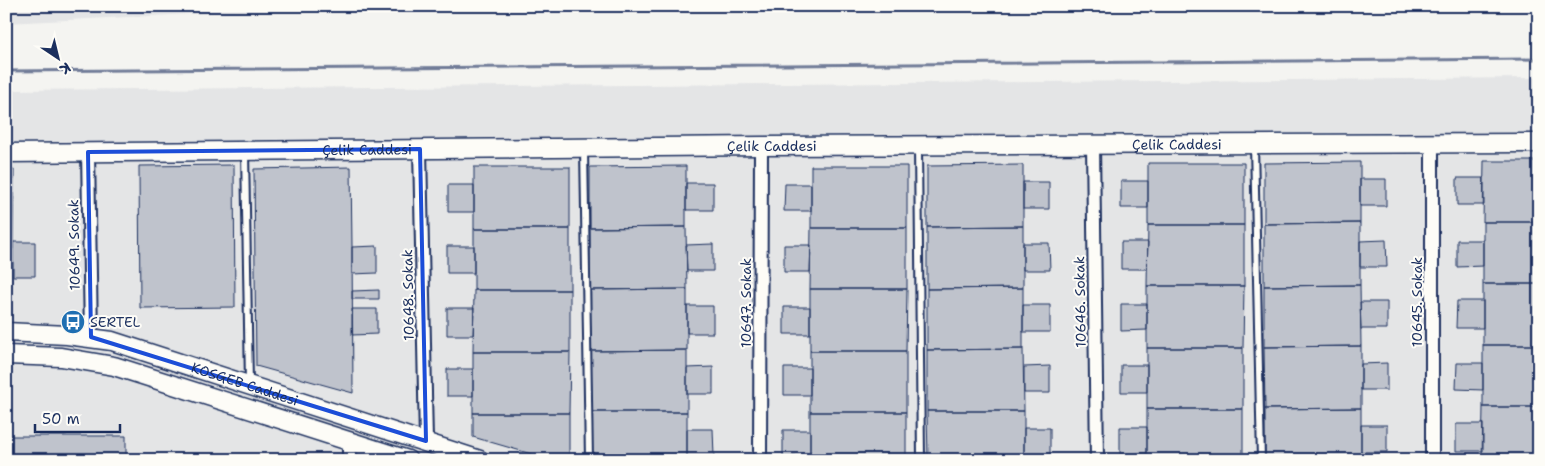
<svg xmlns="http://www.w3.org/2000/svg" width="1545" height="466" viewBox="0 0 1545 466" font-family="'Shantell Sans',sans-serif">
  <rect width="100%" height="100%" fill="#f4f4f1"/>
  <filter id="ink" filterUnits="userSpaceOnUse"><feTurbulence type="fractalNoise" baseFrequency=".02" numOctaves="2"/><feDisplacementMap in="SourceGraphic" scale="10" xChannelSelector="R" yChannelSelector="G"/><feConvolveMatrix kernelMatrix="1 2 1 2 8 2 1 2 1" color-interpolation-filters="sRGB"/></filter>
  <g filter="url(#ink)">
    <path fill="#e4e5e6" d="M6,6H354L6,23Z
      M1539,78V460H6V90Z"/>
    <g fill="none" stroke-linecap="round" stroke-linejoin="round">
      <path stroke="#717c98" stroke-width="3" d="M6,71L1539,59"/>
    </g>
    <path fill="#bfc3cc" stroke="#1b2f5e" d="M1484,161H1539V222H1483Z
      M1360,162V223L1264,224V163Z
      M1148,163H1244V225H1148Z
      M234,165L235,307L140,308L139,166Z
      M1023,165V226L927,227V166Z
      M686,166V227L590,228V167Z
      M811,166H907V228H811Z
      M351,167L352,247L353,393L256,366L254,169Z
      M474,167H570V229H474Z
      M6,170H14L13,249H6Z
      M1457,178H1484V205H1457Z
      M1360,179H1386V206H1360Z
      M1121,181H1148V208H1121Z
      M1023,182H1049V209H1023Z
      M686,183H713V210H686Z
      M785,184H811V211H784Z
      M448,185H474V212H448Z
      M1483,222H1539V284H1483Z
      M1360,223V285L1264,286V224Z
      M1148,225H1244V286H1147Z
      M1023,226V288L927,289V227Z
      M686,227L687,289L590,290V228Z
      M811,228H907V289H810Z
      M474,229H570V290H474Z
      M1386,240L1387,267H1360V241Z
      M1457,240H1483V266L1457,267Z
      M13,242H35V276H13Z
      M1121,242H1148L1147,269H1121Z
      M1023,243H1049L1050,270H1023Z
      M713,244V271H687L686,245Z
      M784,245H811L810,272H784Z
      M377,246V273L352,274V247Z
      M447,246H474V273H447Z
      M1483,284H1539V345H1483Z
      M1360,285L1361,346L1264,347V286Z
      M1147,286H1244L1243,348H1147Z
      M1023,288V349L927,350V289Z
      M687,289V350L591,351L590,290Z
      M810,289H907L906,351H810Z
      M379,290V299H352V291Z
      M474,290H570V352H473Z
      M1457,301H1483V328H1456Z
      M1360,302H1387V329H1361Z
      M1121,304H1147V330L1121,331Z
      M1023,305H1050V332H1023Z
      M687,306H713V333H687Z
      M784,307H810V334H784Z
      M447,308H474L473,335H447Z
      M352,309H377V334L352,335Z
      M1483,345H1539V407H1483Z
      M1361,346V408L1265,409L1264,347Z
      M1147,348H1243V409H1147Z
      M1023,349L1024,411H927V350Z
      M687,350V412H591V351Z
      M810,351H906V412H810Z
      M473,352H570L569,413H473Z
      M1387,363V390H1361V364Z
      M1457,363H1483V390L1456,389Z
      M1121,365H1147V392H1121Z
      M1050,366V393H1024V367Z
      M713,367V394H687V368Z
      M784,368H810V395H784Z
      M447,369H473V396H447Z
      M1483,407H1539V460H1482Z
      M1361,408V460H1265V409Z
      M1147,409H1243V460H1147Z
      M927,411H1024V460H928Z
      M591,412H687V460H591Z
      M810,412H906V460H810Z
      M473,413H569V460H552L473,437Z
      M1456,424H1483V451H1456Z
      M1361,425H1387V452H1361Z
      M1120,427H1147V453L1120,454Z
      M1024,428H1050V455H1024Z
      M687,429H713L714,456H687Z
      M783,430H810V456L783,457Z
      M6,436H126V460H6Z"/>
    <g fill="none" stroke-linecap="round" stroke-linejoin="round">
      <g stroke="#1b2f5e" stroke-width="10">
        <path id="lane" d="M1254,145L1261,460
          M918,147L921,460
          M584,149L589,460
          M245,151L249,384"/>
      </g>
      <g stroke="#1b2f5e" stroke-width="16">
        <path id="street" d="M1432,144V460
          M1093,145L1097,460
          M420,149L426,441
          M88,152L91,337
          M349,460V441
          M760,460L761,146"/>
      </g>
      <g stroke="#1b2f5e" stroke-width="21">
        <g id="secondary">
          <path id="s1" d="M6,153L761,146L1539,143"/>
          <path id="s2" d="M6,332L67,335L112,341L480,460"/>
          <path d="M6,355L61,357L114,366L408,460"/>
        </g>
      </g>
      <use href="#lane" stroke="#fdfcf7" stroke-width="6"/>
      <use href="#street" stroke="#fdfcf7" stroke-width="12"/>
      <use href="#secondary" stroke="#fdfcf7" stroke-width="18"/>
    </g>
  </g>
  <path fill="none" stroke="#1d4ed8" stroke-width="4" stroke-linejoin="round" d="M420,149L426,441L91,337L88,152Z"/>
  <defs>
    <g id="bus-disc" transform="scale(1.25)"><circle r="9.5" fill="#1f6fb2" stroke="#fdfcf7"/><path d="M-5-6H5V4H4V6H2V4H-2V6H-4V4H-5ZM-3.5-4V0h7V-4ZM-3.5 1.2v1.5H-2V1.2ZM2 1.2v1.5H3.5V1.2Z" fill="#fff"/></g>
  </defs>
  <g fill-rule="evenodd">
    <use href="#bus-disc" x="73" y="322"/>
  </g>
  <g text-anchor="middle" stroke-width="4" stroke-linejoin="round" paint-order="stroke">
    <g font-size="14" fill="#1b2f5e" stroke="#fdfcf7">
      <text dy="5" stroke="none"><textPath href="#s1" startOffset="1171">Çelik Caddesi</textPath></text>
      <text dy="5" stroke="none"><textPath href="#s1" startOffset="766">Çelik Caddesi</textPath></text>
      <text dy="5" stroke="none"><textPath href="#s1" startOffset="361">Çelik Caddesi</textPath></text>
      <text transform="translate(74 245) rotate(-91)" y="5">10649. Sokak</text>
      <text transform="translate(408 295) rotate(-91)" y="5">10648. Sokak</text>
      <text transform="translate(1080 302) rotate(-91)" y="5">10646. Sokak</text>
      <text transform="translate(1417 302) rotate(-90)" y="5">10645. Sokak</text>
      <text transform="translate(746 303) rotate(-90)" y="5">10647. Sokak</text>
      <text dy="5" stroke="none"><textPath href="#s2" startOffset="246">KOSGEB Caddesi</textPath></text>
    </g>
    <g font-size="14" fill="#1b2f5e" stroke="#fdfcf7" text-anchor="start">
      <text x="90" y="327">SERTEL</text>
    </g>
  </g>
  <rect width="1545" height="466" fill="none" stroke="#fdfcf7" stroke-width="25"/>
  <rect x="12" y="12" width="1520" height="441" fill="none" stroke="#1b2f5e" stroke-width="2" filter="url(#ink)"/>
  <g transform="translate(58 58) rotate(145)" stroke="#fdfcf7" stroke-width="4" paint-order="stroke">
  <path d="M0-4L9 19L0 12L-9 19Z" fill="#1b2f5e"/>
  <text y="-8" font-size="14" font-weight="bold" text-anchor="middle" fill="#1b2f5e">K</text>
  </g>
  <path d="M35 424v8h85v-8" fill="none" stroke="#1b2f5e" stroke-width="2.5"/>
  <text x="42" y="424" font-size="15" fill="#1b2f5e" stroke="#fdfcf7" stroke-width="4" paint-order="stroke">50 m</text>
</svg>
